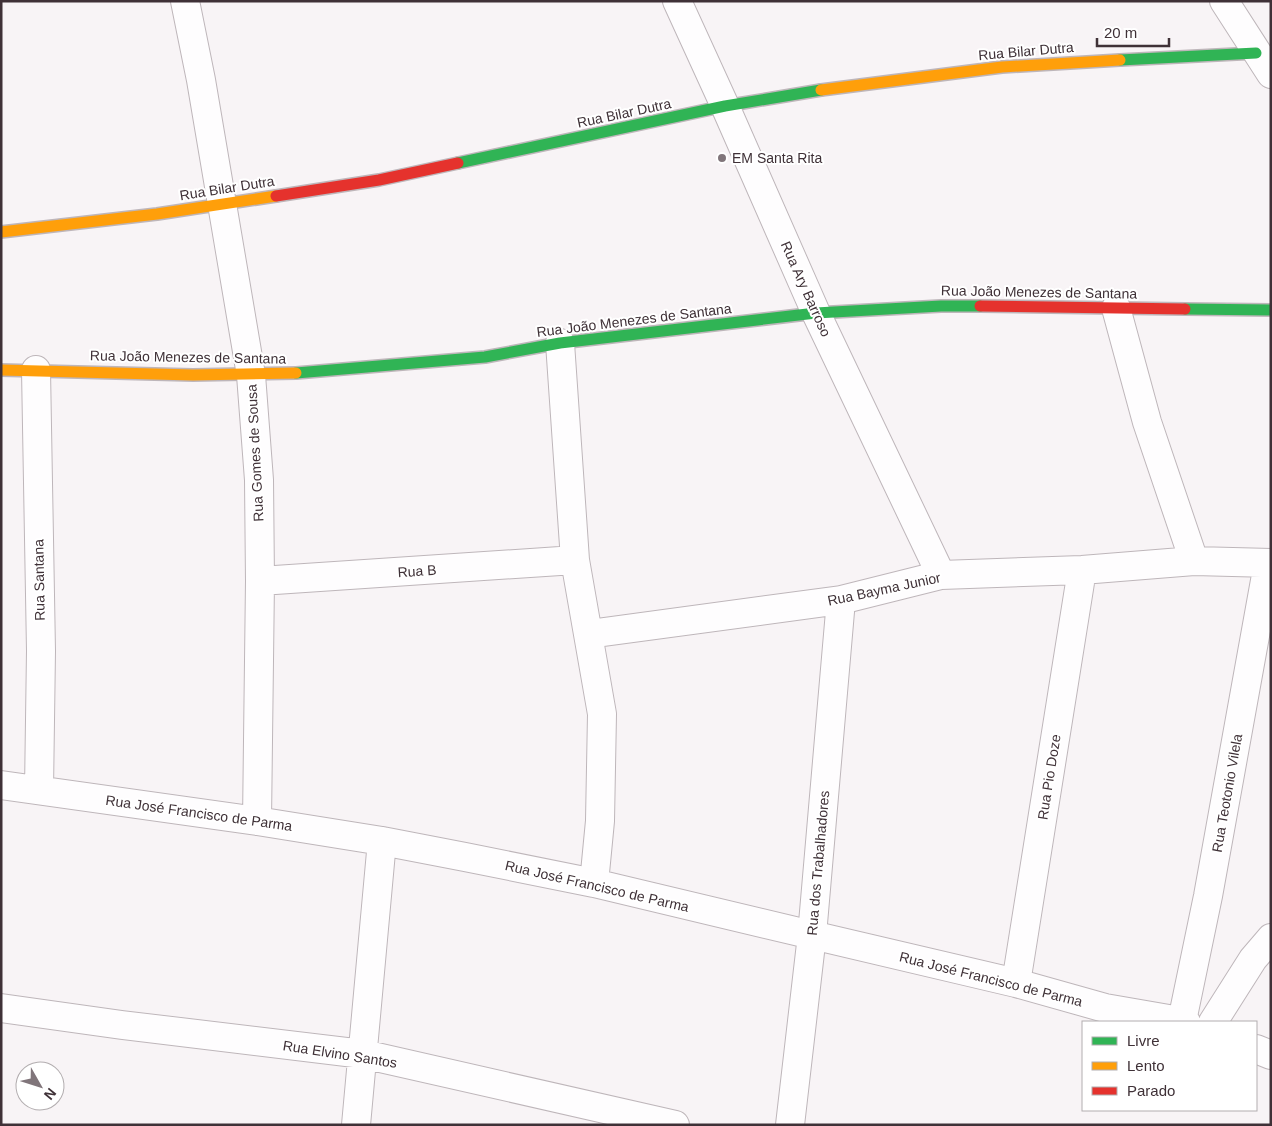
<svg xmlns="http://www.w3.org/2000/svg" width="1272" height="1126" viewBox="0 0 1272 1126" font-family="Helvetica,sans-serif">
  <rect width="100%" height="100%" fill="#f8f4f6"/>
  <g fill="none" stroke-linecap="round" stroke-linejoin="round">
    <g stroke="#beb6ba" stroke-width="30">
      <path id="street" d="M185,1L201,80L251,375L259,480L260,581L257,821
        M677,1L725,106L816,313L941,575
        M1224,1L1271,74
        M1116,308L1147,422L1194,561
        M560,343L575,560L602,714L600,821L594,883
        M36,370L41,651L39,790
        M260,581L575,560
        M589,634L841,600L941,575L1082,570L1194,561L1271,563
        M1,785L257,821L382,841L465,857L594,883L812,935L1016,983L1105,1008L1186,1022
        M1016,983L1082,570
        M1,1008L122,1025L363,1054L675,1125
        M1182,1021L1208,896L1268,564
        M1213,1022L1253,959L1271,938
        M1256,1049L1271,1055
        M356,1125L382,841
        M790,1125L812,935L841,600"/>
    </g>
    <g stroke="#beb6ba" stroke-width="14">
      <path id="fast" d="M1120,60L1256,53
        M458,163L725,106L821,90
        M1185,309L1271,310
        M296,373L485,357L560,343L816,313L941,306H980"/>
    </g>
    <g stroke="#beb6ba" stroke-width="14">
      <path id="slow" d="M821,90L1002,67L1120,60
        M1,232L157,214L276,196
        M1,370L193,375L296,373"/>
    </g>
    <g stroke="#beb6ba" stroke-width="14">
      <path id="jam" d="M276,196L379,180L458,163
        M980,306L1185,309"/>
    </g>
    <use href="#street" stroke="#fefdfe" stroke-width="28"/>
    <use href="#fast" stroke="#30b455" stroke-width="11"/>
    <use href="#slow" stroke="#ff9f0a" stroke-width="11"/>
    <use href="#jam" stroke="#e5322d" stroke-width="11"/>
  </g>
  <circle fill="#80757a" stroke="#fff" stroke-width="2" cx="722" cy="158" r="5"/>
  <g text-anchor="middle" stroke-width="4" stroke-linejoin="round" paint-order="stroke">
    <g font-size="14" fill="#3f3137" stroke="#fff">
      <text transform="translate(1026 51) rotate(-5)" y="5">Rua Bilar Dutra</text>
      <text transform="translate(624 113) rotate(-12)" y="5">Rua Bilar Dutra</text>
      <text transform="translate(227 188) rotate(-9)" y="5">Rua Bilar Dutra</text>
      <text transform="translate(806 289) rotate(66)" y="5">Rua Ary Barroso</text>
      <text transform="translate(1039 292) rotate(1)" y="5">Rua João Menezes de Santana</text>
      <text transform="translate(634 320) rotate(-7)" y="5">Rua João Menezes de Santana</text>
      <text transform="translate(188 357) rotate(1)" y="5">Rua João Menezes de Santana</text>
      <text transform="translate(255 453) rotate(-93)" y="5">Rua Gomes de Sousa</text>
      <text transform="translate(417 571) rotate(-4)" y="5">Rua B</text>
      <text transform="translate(39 580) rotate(-91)" y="5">Rua Santana</text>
      <text transform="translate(884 589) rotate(-12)" y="5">Rua Bayma Junior</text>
      <text transform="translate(1049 777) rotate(-81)" y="5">Rua Pio Doze</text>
      <text transform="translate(1227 793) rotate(-80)" y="5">Rua Teotonio Vilela</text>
      <text transform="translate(199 813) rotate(8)" y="5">Rua José Francisco de Parma</text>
      <text transform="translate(818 863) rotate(-85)" y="5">Rua dos Trabalhadores</text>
      <text transform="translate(597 886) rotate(13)" y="5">Rua José Francisco de Parma</text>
      <text transform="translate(991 979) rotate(14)" y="5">Rua José Francisco de Parma</text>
      <text transform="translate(340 1054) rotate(9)" y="5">Rua Elvino Santos</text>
    </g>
    <g font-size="14" fill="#3f3137" stroke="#fff" text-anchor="start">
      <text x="732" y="163">EM Santa Rita</text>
    </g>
  </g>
  <rect width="1272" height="1126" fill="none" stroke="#3f3137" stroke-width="5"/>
  <rect x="1082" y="1021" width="175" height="90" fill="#ffffff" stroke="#b2adaf"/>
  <rect x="1092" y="1037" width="25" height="8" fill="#30b455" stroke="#b2adaf"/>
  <text x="1127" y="1046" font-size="15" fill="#3f3137">Livre</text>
  <rect x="1092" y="1062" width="25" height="8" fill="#ff9f0a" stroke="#b2adaf"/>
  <text x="1127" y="1071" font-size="15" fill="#3f3137">Lento</text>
  <rect x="1092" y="1087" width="25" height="8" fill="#e5322d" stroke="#b2adaf"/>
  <text x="1127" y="1096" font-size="15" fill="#3f3137">Parado</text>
  <g transform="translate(40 1086) rotate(129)"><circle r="24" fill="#ffffff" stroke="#b2adaf"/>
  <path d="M0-4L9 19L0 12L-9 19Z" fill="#80757a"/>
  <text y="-8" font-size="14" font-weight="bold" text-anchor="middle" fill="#3f3137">N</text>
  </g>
  <path d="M1097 38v8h72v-8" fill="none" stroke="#3f3137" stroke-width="2.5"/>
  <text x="1104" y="38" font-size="15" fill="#3f3137" stroke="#ffffff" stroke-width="4" paint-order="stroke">20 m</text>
</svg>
